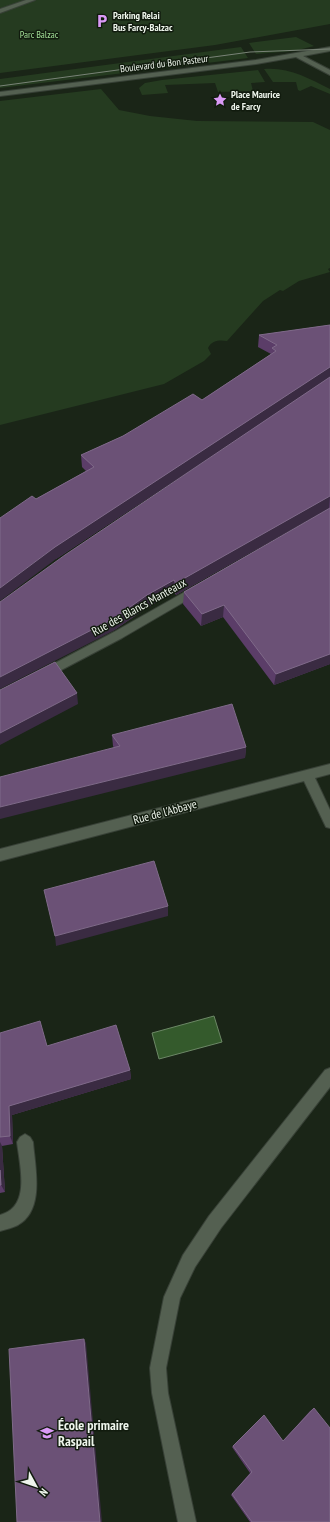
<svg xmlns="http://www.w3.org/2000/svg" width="330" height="1522" viewBox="0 0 330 1522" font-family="'PT Sans Narrow',sans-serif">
  <rect width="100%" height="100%" fill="#1a2517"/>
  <path fill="#253b20" d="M0,0H330V24L215,45L0,73Z
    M296,37L314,46L294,51L256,54L249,43Z
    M241,47L248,58L0,88V79Z
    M264,69C289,67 308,78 330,89V94L311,86L300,91L298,90L296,82H273Z
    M258,70L265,82L251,83L253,91L218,92L215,83L165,85L168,93L142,95L139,88L145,83L162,80Z
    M101,89L119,110L150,116L197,121L313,122L330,130V268L328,269L330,272L299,281L283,291L280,290L263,301L227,341C220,340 212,340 208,348L211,354L204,361L164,384L0,425V101Z"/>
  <path fill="#345a2c" stroke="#6c8866" d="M214,1016L222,1042L159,1059L152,1033Z"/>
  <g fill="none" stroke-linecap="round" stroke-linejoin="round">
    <g stroke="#384137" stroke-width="2">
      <path id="minor" d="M26,0H35L0,13V9Z
        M330,47V51L303,56L330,70V75L296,57L256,64L0,96V92L256,60Z
        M197,585L201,586L202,589L201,592L122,638L48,677H40L38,674L40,671L114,632Z
        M330,764V774L315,778L330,810V828L326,827L304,781L0,861V849Z
        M330,1068V1087L221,1228L195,1267L180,1298L166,1368L168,1393L196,1522H178L152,1393L150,1368L164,1297L183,1255L209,1216L325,1070Z
        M25,1134L30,1137L33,1142C35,1167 45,1210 18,1225C12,1228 6,1229 0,1231V1215C31,1207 20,1167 17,1142L20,1137Z"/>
    </g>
    <use href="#minor" fill="#546051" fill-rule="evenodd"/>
    <path stroke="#798377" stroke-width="1" d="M0,86L250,52L330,49"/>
  </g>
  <path fill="#5b3d68" d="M330,325V664L274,685L223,617L201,626L183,604L184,592L330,508H329L176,595L174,592L148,607L113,631L257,426L56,559L36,499L86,471L82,467L81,455L202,400L271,354L258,347L259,335Z
    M112,735L246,747L245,758L114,748L113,746Z
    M0,1033L130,1070L131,1079L12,1115L13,1144L2,1146L5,1192L0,1193Z
    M314,1408L330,1522H250L231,1495L250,1473L232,1447L264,1415L283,1441L310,1411Z"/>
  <path fill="#3a2b42" d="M330,367V378L56,559L0,601V588L55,547Z
    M330,496L329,508L176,595V583Z
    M174,580V592L148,607L113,631L0,689V677Z
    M224,605L223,617L201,626L202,614Z
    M330,654V664L274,685L276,674Z
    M77,693L78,704L0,745V733Z
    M246,747L245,758L0,819V807Z
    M168,906V916L56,946L55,936Z
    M130,1070L131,1079L12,1115L13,1144L10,1136L9,1106Z
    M0,1142L2,1146L5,1192L1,1185L0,1170Z
    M84,1339L86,1343L102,1522H100Z"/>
  <path fill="#6b5176" stroke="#7f6a89" d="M330,325V367L55,547L0,588V518L32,496L36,499L94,467L81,455L123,436L193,394L202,400L276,351L272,348L277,345L259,335Z
    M330,377V496L176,583L174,580L147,595L113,619L0,677V602L65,555Z
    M330,508V654L276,674L224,605L202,614L184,592Z
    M55,662L77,693L0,733V690Z
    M232,704L246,747L0,807V777L120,746L112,735Z
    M154,861L168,906L55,936L44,890Z
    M40,1021L47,1046L116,1025L130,1070L9,1106L10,1136L0,1137V1033Z
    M0,1170L1,1185H0Z
    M84,1339L100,1522H17L9,1349Z
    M314,1408L330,1428V1522H252L232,1494L252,1472L233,1446L264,1415L283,1441Z"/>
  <defs>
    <g id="parking-bare" transform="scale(1.08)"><path d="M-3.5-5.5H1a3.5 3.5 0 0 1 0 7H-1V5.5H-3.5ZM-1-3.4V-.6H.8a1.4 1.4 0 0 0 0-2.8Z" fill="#da9af6" stroke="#111b0e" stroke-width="2.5" paint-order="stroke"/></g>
    <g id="sight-bare" transform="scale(1.08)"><path d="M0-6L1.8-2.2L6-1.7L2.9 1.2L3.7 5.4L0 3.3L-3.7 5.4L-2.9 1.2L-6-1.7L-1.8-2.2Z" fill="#da9af6" stroke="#111b0e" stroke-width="2.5" paint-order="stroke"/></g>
    <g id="school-bare" transform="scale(1.08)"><path d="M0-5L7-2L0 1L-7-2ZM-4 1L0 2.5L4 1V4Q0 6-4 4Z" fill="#da9af6" stroke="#111b0e" stroke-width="2.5" paint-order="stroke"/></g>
  </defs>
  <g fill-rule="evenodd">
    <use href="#parking-bare" x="102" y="21"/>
    <use href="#sight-bare" x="220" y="100"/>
    <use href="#school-bare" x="47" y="1433"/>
  </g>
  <g text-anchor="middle" stroke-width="3" stroke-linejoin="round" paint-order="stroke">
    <g font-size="10" font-weight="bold" fill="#eef5ec" stroke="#111b0e" text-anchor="start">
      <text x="113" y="19">Parking Relai<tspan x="113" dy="12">Bus Farcy-Balzac</tspan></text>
      <text x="231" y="98">Place Maurice<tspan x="231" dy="12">de Farcy</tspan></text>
    </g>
    <g font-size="10" fill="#a2de96" stroke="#111b0e">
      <text x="39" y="38">Parc Balzac</text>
    </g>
    <g font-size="10" fill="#eef5ec" stroke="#111b0e">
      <text transform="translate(164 63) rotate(-7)" y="4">Boulevard du Bon Pasteur</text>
    </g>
    <g font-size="12" fill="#eef5ec" stroke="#111b0e">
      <text transform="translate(139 607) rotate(-29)" y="4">Rue des Blancs Manteaux</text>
      <text transform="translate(165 812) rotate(-15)" y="4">Rue de l'Abbaye</text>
    </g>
    <g font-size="14" font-weight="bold" fill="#eef5ec" stroke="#111b0e" text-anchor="start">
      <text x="58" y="1430">École primaire<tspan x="58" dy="16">Raspail</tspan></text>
    </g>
  </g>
  <g transform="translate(36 1486) rotate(130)" stroke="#111b0e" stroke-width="3" paint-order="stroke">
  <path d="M0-3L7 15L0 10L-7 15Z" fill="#eef5ec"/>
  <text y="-6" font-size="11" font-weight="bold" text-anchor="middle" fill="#eef5ec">N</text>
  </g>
</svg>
